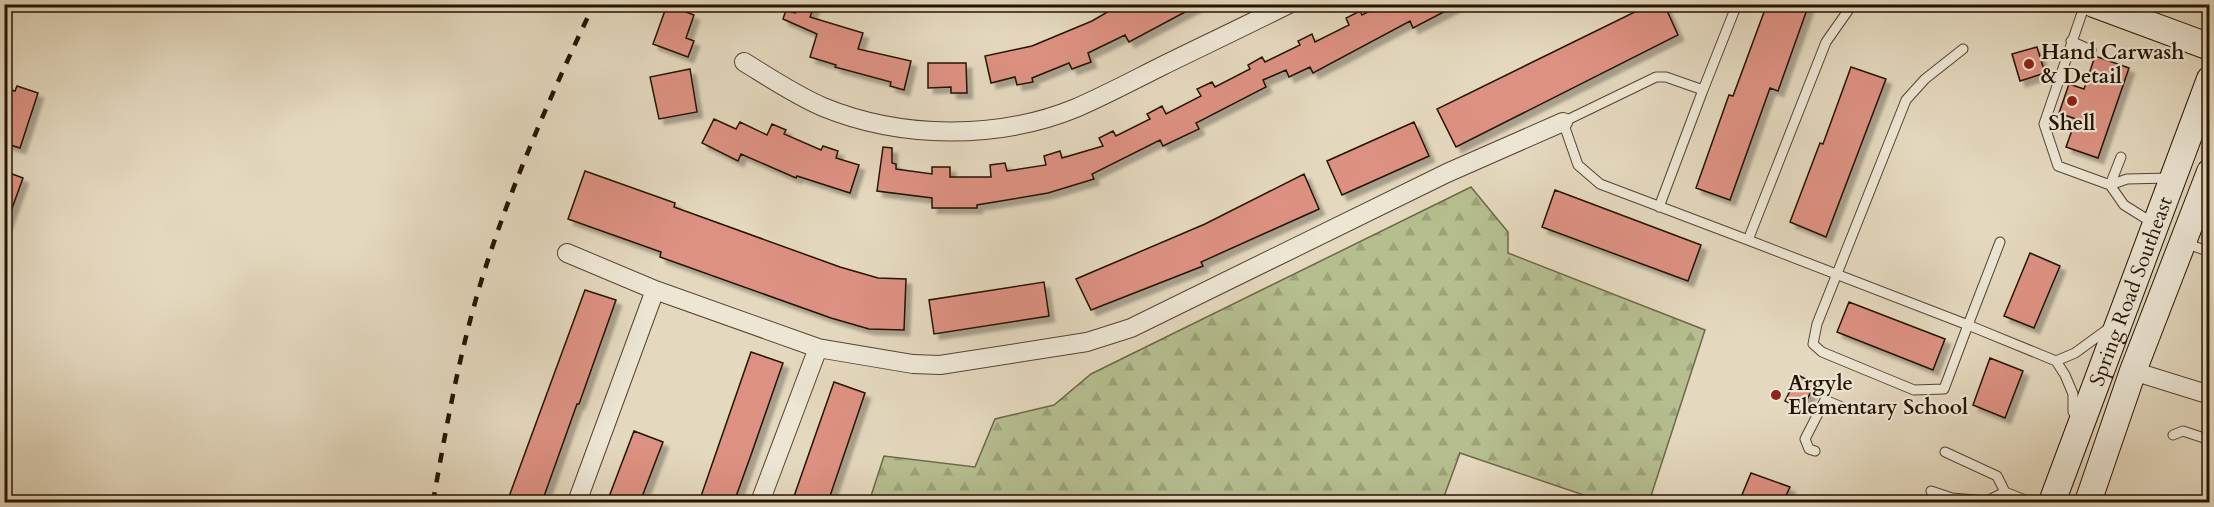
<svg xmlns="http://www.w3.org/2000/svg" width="2214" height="507" viewBox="0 0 2214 507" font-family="Cardo,serif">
  <defs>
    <pattern id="forest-firs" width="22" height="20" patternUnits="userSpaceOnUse" patternTransform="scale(1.5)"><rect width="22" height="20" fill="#b6be90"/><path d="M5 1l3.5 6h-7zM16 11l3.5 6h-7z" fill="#9ca27a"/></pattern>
    <filter id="shadow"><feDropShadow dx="5.5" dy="5.5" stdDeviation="1.5" flood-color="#0004"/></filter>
  </defs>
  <rect width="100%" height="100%" fill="#e4d8be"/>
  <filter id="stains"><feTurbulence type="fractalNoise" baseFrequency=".00333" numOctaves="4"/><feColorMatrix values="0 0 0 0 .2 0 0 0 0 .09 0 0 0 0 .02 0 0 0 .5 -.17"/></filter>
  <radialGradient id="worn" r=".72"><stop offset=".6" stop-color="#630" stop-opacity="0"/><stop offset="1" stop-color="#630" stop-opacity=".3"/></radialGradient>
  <path fill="url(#forest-firs)" stroke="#6d6848" stroke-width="1.5" d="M1471,187L1508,232V253L1705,330L1649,502H1604L1460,453L1442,502H869L884,456L975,467L995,419L1054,405L1091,374Z"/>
  <path fill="#dd9182" stroke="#241300" stroke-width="1.5" filter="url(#shadow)" d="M798,4H815L810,17L863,33L858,49L911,61L904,90L890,86L891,82L835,67L836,65L810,57L817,34L783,19L786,10L795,13Z
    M1121,4H1200L1129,42L1125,35L1088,53L1091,62L1072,69L1069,63L1032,78L1033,82L1017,85L1015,77L991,83L985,56L1032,46L1092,21Z
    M1383,4H1459L1413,28L1410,21L1313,73L1310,67L1289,77L1286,70L1263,80L1266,87L1196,123L1199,129L1163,146L1160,140L1092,174L1094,179L1048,193L977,205V208H932V198L877,191L883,147L892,148V163L896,164V169L932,174V167H950V177H991L990,165L1005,163L1007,171L1046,165L1044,156L1060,151L1062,158L1103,146L1099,138L1113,131L1116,136L1150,119L1147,114L1162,106L1166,114L1201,96L1197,89L1212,82L1215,87L1250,69L1248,65L1262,57L1265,62L1300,45L1298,41L1312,34L1315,42L1349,25L1346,18L1360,11L1362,15Z
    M1651,4H1664L1678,35L1456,147L1437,109Z
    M1767,4H1809L1778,91L1770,88L1730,200L1696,188L1729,95L1733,96Z
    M667,5L694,15L686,38L694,41L688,57L653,44Z
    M2037,47L2045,73L2020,81L2012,54Z
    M2095,56L2129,68L2098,158L2066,147L2076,119L2059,113L2069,84L2084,89Z
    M928,63H966L967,93H951V87L928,88Z
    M1851,67L1886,79L1826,237L1790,222L1820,143L1823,144Z
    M690,69L697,112L659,119L650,77Z
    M17,86L38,93L20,148L4,143V88L15,91Z
    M714,119L736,129L740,122L767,135L772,124L786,130L784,134L821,150L823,146L838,151L836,158L859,165L850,193L797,176L796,178L741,154L738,161L702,143Z
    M1414,122L1429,156L1342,195L1327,161Z
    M4,171L23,178L6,225H4Z
    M585,171L675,203L674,207L840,267L878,278L906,279L904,330L869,329L831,318L660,257L661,252L568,219Z
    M1304,174L1319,209L1201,262L1203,266L1091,310L1076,279L1205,224Z
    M1555,190L1701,245L1688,281L1542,227Z
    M2030,253L2060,266L2034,328L2004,316Z
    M1044,282L1049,316L934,334L929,300Z
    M585,290L616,300L579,404H577L542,502H507Z
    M1849,302L1945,339L1933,370L1837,332Z
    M751,352L783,363L751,455L734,502H699Z
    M1990,358L2023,371L2005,418L1973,405Z
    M1798,375L1815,384L1802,409L1785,401Z
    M834,382L865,393L828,502H792Z
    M634,431L663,442L640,502H607Z
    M1751,473L1790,487L1783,502H1739Z"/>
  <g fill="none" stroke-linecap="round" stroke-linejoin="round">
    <g stroke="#544430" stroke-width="11">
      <path id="lane" d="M2085,4L2044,124L2058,166L2110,185L2124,205L2153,223
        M2071,41L2091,50
        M1703,90L1737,4
        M2110,185L2127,179L2169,178
        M2110,185L2121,157
        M1659,207L1703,90L1666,77H1656L1563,122L1578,165L1600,184L1748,240L1826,42L1852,5
        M1748,240L1968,325L1944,389L1914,390L1822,352L1813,344L1817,324L1906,100L1925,79L1963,49
        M2000,242L1968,325L2056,361L2065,375L2073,394V412L2077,418
        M2185,243L2210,252
        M2056,361L2075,353L2112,326
        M2173,435L2183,431L2210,440
        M1815,451L1809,449L1805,439L1825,400L1849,410
        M1945,452L1997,476L2005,492L2030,502
        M1931,491L1952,498L1987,501L2005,492"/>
    </g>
    <g stroke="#544430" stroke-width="20">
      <path id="street" d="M744,62C770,78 795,95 823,107C901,139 998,140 1076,108C1106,95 1134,80 1162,66C1205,45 1247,25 1289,4
        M567,253L655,290
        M2133,371L2210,395
        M577,502L655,290L818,348L913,364L940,365L1087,342L1131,328L1447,173L1563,122
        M760,502L818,348"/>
    </g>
    <g stroke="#241300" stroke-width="28">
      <g id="secondary">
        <path d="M2094,4L2210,47"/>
        <path id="s1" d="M2052,502L2210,79"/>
        <path d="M2088,502L2133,371L2210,172"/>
      </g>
    </g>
    <use href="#lane" stroke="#ede6d5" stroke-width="9"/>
    <use href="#street" stroke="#ede6d5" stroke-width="18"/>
    <use href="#secondary" stroke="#ede6d5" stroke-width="26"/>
    <path stroke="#241300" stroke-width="4.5" stroke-dasharray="10 10" stroke-linecap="butt" d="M433,502C447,423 461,343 486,266C515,176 553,90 594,4"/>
  </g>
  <g fill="#8f2418" stroke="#ede6d5" stroke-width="2">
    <circle cx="2029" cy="64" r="6"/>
    <circle cx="2072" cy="101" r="6"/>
    <circle cx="1776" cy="395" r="6"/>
  </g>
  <g text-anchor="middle" stroke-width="4.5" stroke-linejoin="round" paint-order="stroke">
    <g font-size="21" font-weight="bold" fill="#241300" stroke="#ede6d5" text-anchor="start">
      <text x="2041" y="59">Hand Carwash<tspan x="2041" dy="24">&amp; Detail</tspan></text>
      <text x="2072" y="130" text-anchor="middle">Shell</text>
      <text x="1788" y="390">Argyle<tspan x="1788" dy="24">Elementary School</tspan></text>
    </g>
    <g font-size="21" fill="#241300" stroke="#ede6d5">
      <text dy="7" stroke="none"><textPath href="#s1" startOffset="225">Spring Road Southeast</textPath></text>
    </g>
  </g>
  <rect width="2214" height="507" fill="none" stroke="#e4d8be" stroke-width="24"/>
  <rect x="6" y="6" width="2202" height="495" fill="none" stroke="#241300" stroke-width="3"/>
  <rect x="12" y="12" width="2190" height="483" fill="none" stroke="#241300" stroke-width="1.5"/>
  <rect width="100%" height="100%" filter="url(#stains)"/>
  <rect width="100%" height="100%" fill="url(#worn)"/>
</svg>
